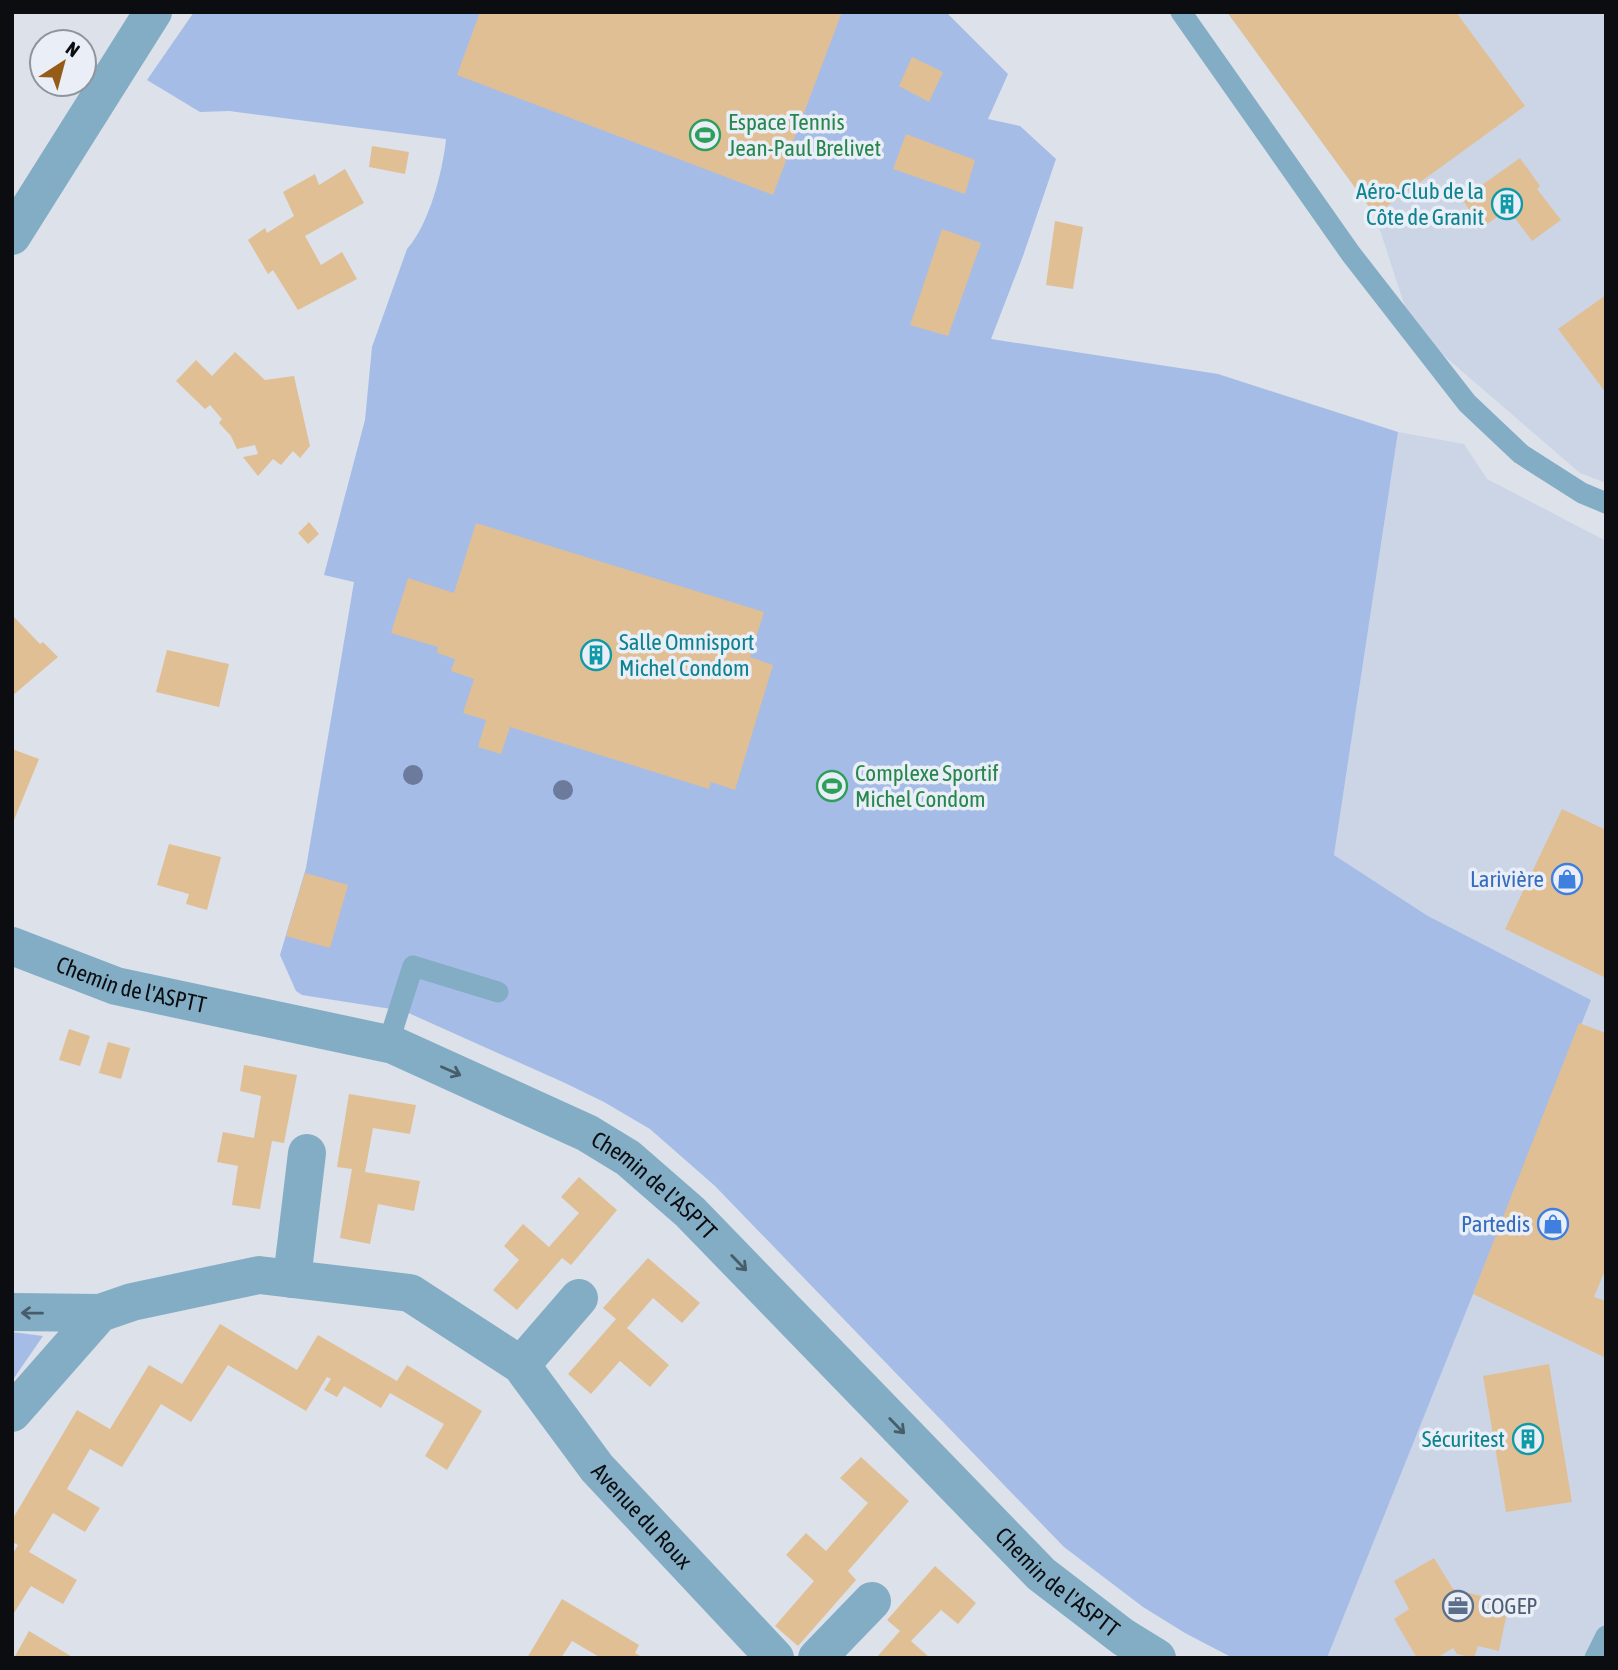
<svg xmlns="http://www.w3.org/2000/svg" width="1618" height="1670" viewBox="0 0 1618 1670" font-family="'Asap Condensed',sans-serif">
  <rect width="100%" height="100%" fill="#dce1ea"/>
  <path fill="#ccd5e5" d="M1227,12H1606V483L1580,473L1412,328L1375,215Z
    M1398,432L1464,444L1487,479L1606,541V1658H1327L1590,1000L1428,916L1334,855Z"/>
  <path fill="#a5bce7" d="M194,12H946L1008,74L988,119L1020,126L1056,159L1023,256L991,339L1218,374L1398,432L1334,855L1428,916L1591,1000L1327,1658L1229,1656L1185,1633L1143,1607L1064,1547L715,1186L650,1129L604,1102L565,1083L404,1011L302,995L296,991L280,955L306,868L354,582L324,575L365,420L372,347L407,249C429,225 443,171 446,139L229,111L200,112L147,80Z
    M12,1332L43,1336L12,1381Z"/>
  <path fill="#e0bf95" d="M480,12H842L773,195L457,75Z
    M1227,12H1456L1525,106L1375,215Z
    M912,57L943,72L929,102L899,86Z
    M906,134L975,160L965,194L893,169Z
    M372,146L409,152L405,174L369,167Z
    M1520,158L1540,186L1537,189L1561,220L1532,241L1508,209L1482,228L1462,199Z
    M345,169L364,203L305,236L321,265L342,252L357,279L298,310L273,270L268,274L248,240L265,228L267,233L294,216L283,192L315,174L319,185Z
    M1055,221L1083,227L1073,289L1046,285Z
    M942,229L981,243L948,336L910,325Z
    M1606,295V393L1558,329Z
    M235,352L265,380L294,376L310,446L300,458L293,451L281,465L273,459L258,476L243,457L258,454L255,445L237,449L231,436L219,423L222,419L210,405L205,409L176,381L196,360L212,376Z
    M309,522L319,534L308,544L298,533Z
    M476,523L764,612L750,657L773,665L735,790L711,782L709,789L510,727L501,754L478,747L486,720L463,713L474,679L451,671L455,659L437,653L438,647L391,633L408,578L454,593Z
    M12,615L40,644L43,642L58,657L12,696Z
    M167,650L229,664L219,707L156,692Z
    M12,749L39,759L12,825Z
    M1562,809L1606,830V978L1505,929Z
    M169,844L221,857L207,910L186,904L189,894L157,885Z
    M305,873L348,885L330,948L286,936Z
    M1579,1023L1606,1033V1268L1594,1297L1606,1301V1358L1473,1294Z
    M69,1029L90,1036L80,1066L59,1060Z
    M108,1042L130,1048L121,1079L99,1073Z
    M244,1065L297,1075L284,1143L272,1141L260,1209L232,1205L238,1166L217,1162L223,1132L254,1138L261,1096L240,1091Z
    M349,1094L416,1105L410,1134L373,1128L365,1172L420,1181L414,1211L378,1204L370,1244L340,1238L352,1169L337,1167Z
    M579,1177L617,1210L571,1265L562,1258L517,1310L493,1290L519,1260L504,1246L523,1224L549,1247L579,1213L561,1197Z
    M648,1258L700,1303L682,1323L653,1298L627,1328L669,1365L650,1387L620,1361L591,1394L568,1374L616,1319L603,1308Z
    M220,1324L297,1370L318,1335L397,1381L407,1365L482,1411L447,1470L425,1456L444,1424L390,1393L381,1408L344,1386L337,1397L324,1390L331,1379L327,1377L306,1411L228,1365L191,1422L161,1404L122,1467L90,1449L67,1489L100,1508L85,1532L53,1513L29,1552L77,1580L63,1604L31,1586L12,1616V1555L18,1545L12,1542V1520L77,1410L110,1429L149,1365L182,1384Z
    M1549,1364L1572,1502L1506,1512L1483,1376Z
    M861,1457L909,1501L848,1571L856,1580L798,1646L775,1626L814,1581L786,1555L806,1533L826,1551L868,1503L840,1478Z
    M1434,1558L1453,1589L1509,1603L1499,1651L1478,1646L1474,1658L1457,1654L1453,1648L1437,1658H1417L1394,1619L1409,1609L1394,1581Z
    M935,1566L976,1603L958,1624L941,1610L911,1641L930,1658H876L900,1631L887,1620Z
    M562,1599L639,1645L635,1653L644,1658H601L572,1641L561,1658H527Z
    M29,1631L74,1658H14Z"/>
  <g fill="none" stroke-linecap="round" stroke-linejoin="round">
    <path stroke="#83adc5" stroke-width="21" d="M1181,12L1351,254L1467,403L1521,454L1582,493L1606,503
      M388,1044L413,966L498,992
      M1595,1658L1606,1636"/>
    <g stroke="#83adc5" stroke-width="38">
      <path d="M12,236L153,12"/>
      <path id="s1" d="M12,946L116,986L393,1045L587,1133L628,1158L690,1212L1041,1574L1123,1637L1157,1658"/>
      <path d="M292,1279L307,1153"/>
      <path d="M12,1312L100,1313"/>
      <path d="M521,1365L579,1298"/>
      <path id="s2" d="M12,1413L100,1313L132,1302L259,1275L410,1293L521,1365L597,1468L775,1658"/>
      <path d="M817,1658L872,1601"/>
    </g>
  </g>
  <g fill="#6c7b9c">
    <circle cx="413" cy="775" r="10"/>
    <circle cx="563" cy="790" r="10"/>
  </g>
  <defs><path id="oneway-shaft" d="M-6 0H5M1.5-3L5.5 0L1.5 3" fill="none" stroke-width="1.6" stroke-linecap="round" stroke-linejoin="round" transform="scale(1.75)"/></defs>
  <g stroke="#475d6a">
    <use href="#oneway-shaft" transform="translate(451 1071) rotate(24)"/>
    <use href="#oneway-shaft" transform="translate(739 1263) rotate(46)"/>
    <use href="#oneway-shaft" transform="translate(32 1313) rotate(-179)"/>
    <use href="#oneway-shaft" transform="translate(897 1426) rotate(46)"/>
  </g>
  <defs>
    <g id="stadium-ring" transform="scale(1.575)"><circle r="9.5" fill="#e9eef7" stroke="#2e9e5b" stroke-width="1.5"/><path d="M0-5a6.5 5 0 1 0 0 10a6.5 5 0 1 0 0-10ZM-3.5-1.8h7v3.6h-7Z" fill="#2e9e5b"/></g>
    <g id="building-ring" transform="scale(1.575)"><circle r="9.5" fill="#e9eef7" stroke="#0f9aa8" stroke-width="1.5"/><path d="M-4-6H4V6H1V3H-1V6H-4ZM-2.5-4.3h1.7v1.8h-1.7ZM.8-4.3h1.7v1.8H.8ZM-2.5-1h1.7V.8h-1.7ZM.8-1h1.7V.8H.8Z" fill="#0f9aa8"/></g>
    <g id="shop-ring" transform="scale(1.575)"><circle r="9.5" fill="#e9eef7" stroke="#3f7fe0" stroke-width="1.5"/><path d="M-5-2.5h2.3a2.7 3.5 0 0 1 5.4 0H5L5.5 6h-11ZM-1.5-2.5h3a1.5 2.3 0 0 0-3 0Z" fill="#3f7fe0"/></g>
    <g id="office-ring" transform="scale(1.575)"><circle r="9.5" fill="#e9eef7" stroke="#5c6f8a" stroke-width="1.5"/><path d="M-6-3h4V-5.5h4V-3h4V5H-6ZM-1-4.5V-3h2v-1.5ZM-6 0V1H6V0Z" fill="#5c6f8a"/></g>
  </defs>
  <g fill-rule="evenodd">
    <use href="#stadium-ring" x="705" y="135"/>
    <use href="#building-ring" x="1507" y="204"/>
    <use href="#building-ring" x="596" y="655"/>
    <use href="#stadium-ring" x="832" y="786"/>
    <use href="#shop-ring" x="1567" y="879"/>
    <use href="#shop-ring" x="1553" y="1224"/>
    <use href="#building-ring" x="1528" y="1439"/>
    <use href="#office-ring" x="1458" y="1606"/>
  </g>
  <g text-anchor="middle" stroke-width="7" stroke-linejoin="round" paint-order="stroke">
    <g font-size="23" fill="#27864d" stroke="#e9eef7" text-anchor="start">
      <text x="728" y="130">Espace Tennis<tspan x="728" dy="26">Jean-Paul Brelivet</tspan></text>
      <text x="855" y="781">Complexe Sportif<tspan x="855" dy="26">Michel Condom</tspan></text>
    </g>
    <g font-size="23" fill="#0d838f" stroke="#e9eef7" text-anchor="end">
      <text x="1484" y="199">Aéro-Club de la<tspan x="1484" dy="26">Côte de Granit</tspan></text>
      <text x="619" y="650" text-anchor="start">Salle Omnisport<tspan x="619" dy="26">Michel Condom</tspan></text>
      <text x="1505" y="1447">Sécuritest</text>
    </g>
    <g font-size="23" fill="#366cbe" stroke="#e9eef7" text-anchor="end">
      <text x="1544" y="887">Larivière</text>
      <text x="1530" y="1232">Partedis</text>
    </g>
    <g font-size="23" fill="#0b0d10" stroke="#e9eef7">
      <text dy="8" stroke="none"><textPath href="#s1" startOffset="126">Chemin de l'ASPTT</textPath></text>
      <text dy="8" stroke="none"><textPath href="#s1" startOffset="693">Chemin de l'ASPTT</textPath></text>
      <text dy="8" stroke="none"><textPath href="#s2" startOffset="775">Avenue du Roux</textPath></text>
      <text dy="8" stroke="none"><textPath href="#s1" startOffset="1260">Chemin de l'ASPTT</textPath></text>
    </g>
    <g font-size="23" fill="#4e5e75" stroke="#e9eef7" text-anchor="start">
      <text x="1481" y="1614">COGEP</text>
    </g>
  </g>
  <rect width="1618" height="1670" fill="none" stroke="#0b0d10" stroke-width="28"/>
  <g transform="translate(63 63) rotate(36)"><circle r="33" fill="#e9eef7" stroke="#90949b" stroke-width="2"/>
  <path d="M0-5L12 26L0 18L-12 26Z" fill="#945c17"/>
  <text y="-10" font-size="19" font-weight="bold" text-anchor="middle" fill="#0b0d10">N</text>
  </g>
</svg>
